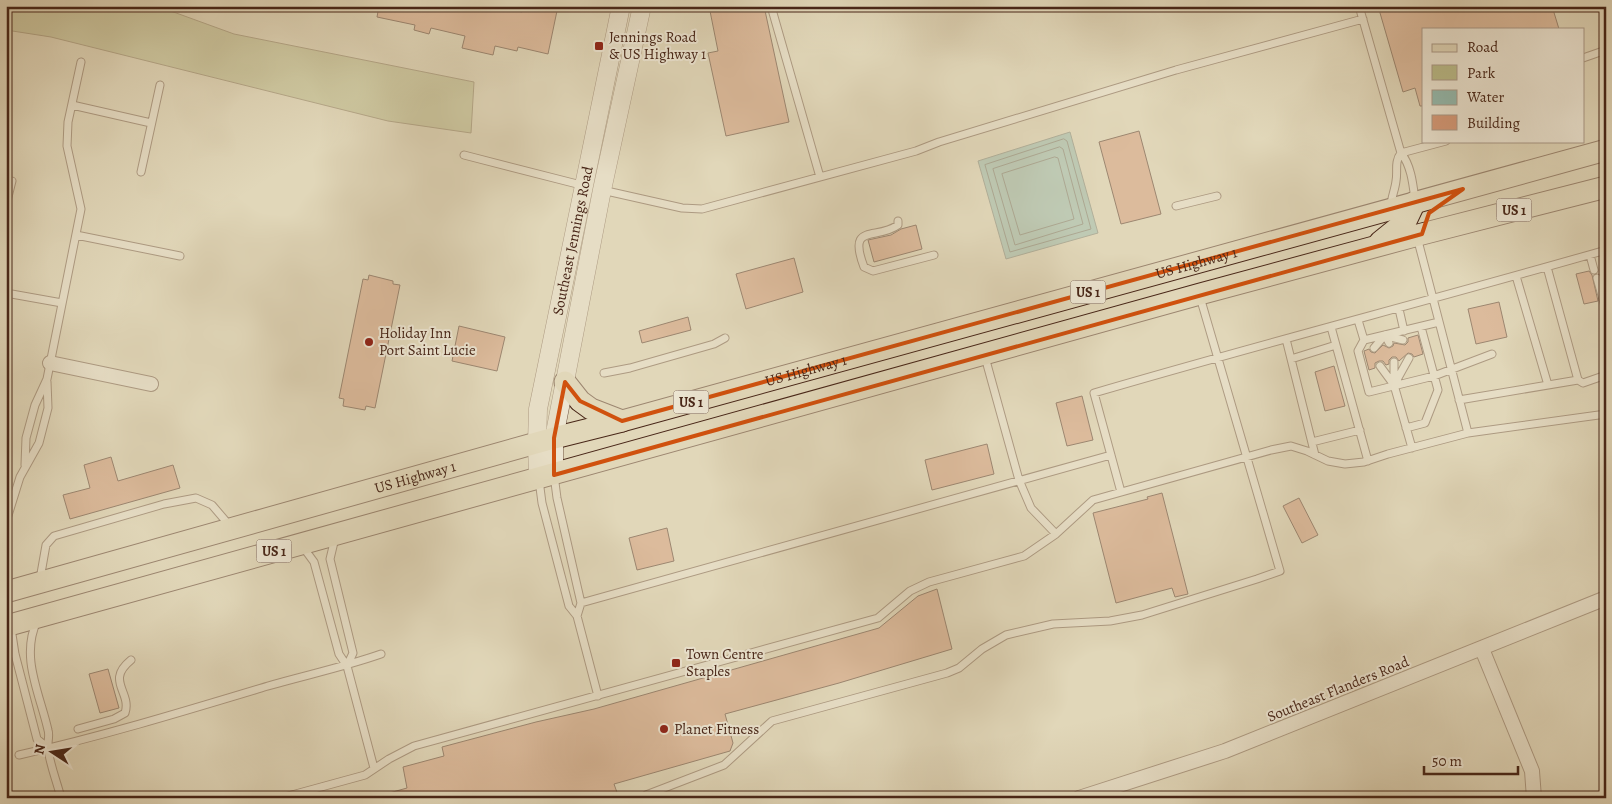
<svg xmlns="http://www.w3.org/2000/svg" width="1612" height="804" viewBox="0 0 1612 804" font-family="Alegreya,serif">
  <rect width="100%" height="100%" fill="#e1d7b9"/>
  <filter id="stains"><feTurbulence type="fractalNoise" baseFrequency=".004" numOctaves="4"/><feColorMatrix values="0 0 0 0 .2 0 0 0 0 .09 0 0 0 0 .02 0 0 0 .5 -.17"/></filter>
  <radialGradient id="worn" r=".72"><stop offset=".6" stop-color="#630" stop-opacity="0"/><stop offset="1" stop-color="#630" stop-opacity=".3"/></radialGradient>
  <path fill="#babc8a" stroke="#817151" d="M6,6H157L234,34L474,82L471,133L388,121L51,37L6,30Z"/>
  <path fill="#94baae" stroke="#767f72" d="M1070,132L1098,233L1006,259L978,161Z"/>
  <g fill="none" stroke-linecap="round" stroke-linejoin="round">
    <path stroke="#6e7063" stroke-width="1" d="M1064,139L1067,141L1091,229L1010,252L985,165Z
      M1060,147L1063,149L1083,224L1015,245L993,169Z
      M1055,157L1058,158L1074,219L1020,235L1002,174Z"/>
  </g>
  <path fill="#d69a79" stroke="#482618" d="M379,6H503V8L522,12L523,6H558L548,54L518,47L517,51L495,46L493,55L462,48L465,36L431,28L429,34L414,30L415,25L377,17Z
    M709,6H764L789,122L726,136L708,53L718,51Z
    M1378,6H1552L1559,29H1423V106H1420L1415,88L1403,92Z
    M1139,131L1161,214L1121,224L1099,142Z
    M916,225L922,249L874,262L868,240L891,235L901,229Z
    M794,258L803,292L746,309L736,274Z
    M1589,271L1592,275L1598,301L1584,304L1576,274Z
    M369,275L393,281V284L400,285L375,408L366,406L365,410L343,406L344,399L339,398L363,279L368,280Z
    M1499,302L1507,337L1476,344L1468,309Z
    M688,317L691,330L642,343L639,331Z
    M459,326L505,337L497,371L452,361Z
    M1418,335L1423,354L1414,357L1412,354L1408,353L1399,361L1396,357H1392L1389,360V364L1386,365L1383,361H1379L1375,363V368L1369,370L1364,351L1369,349L1371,352L1375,353L1383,345L1389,348L1393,346L1394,343L1405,345L1408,342V338Z
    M1334,366L1345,406L1325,411L1315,372Z
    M1082,396L1093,440L1067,446L1056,403Z
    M987,444L994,474L932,490L925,460Z
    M111,457L118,481L173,465L180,488L70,519L63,495L90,488L84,465Z
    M1162,493L1188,594L1175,597L1172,588L1116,603L1093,513L1148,499L1147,497Z
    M1299,498L1318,535L1302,543L1283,506Z
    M667,528L674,561L637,570L629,538Z
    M937,589L952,649L839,683L725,714L733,743L730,751L614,784L619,798H382V795L407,788L403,767L444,756L442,747L536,722L594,709L879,628L918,596Z
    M108,669L119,708L100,713L89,674Z"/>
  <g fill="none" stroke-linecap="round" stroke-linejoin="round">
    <g stroke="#6e5240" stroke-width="9">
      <path id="service" d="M771,6L820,177
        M1359,6L1401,153C1411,165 1413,184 1415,200
        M1583,58L1606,50
        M72,105L151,123
        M464,155L585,186
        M141,172L160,85
        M602,190L682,208L702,209L916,151L939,142L1176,70L1363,19
        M6,205L12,181
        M1176,206L1217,196
        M1391,206C1391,198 1395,190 1396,181C1398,171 1394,162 1401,153L1446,141
        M898,221V225C876,241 847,222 864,267L873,271L934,255
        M76,235L180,256
        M1417,237L1468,433
        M1590,255L1594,270
        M1547,267L1578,380L1583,383L1606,375
        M1516,276L1548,385
        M1597,278L1606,310
        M6,293L62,303
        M1399,309L1404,331
        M1358,320L1364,340L1358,351L1369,392L1434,376L1492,354
        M1331,327L1368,461
        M1387,336L1403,340
        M1286,339L1315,455
        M1364,340L1439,322
        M1374,348L1385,335L1389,343
        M985,357L1019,480L1031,508L1056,534
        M1409,358L1394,385L1412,448
        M1291,359L1336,345
        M1380,366L1394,385V362
        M604,373L630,368L714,344L725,338
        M1459,400L1578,380
        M1406,428L1425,423L1438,390L1421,327
        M1312,442L1360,430
        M25,465L26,438L35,405L47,379L81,209L67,146L68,122L81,62
        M554,475L557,498L581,603L577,616
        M539,480L542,503L569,606L577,616L598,696
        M1121,492L1094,393C1264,343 1436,299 1606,250
        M6,522L20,477L39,443L48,408L47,382
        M335,538L330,559L353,653L347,666
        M303,547L314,562L339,654L347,666L374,768
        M40,579L46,545L54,536L164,504L196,498L212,505L230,526
        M581,603L1111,455
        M37,621C20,657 40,694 48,730C50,736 47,743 48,749C50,765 57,782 61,798
        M11,628L15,654L37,739L48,748
        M78,729L114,719L125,713C132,692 105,681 131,660
        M19,755C103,736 185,711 268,686C306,675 344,667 381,654
        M281,798L365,775L389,759L414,746L878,618L910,591L929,582L1024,556L1056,534L1093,500L1271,450L1291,446L1307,451L1328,461L1345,464L1364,462L1388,454L1468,433L1606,414
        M644,798L646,795L724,765L772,721L947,673L959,668L982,649L1006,635L1053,624L1110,621L1142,615L1257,579L1280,571L1200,297"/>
    </g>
    <g stroke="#6e5240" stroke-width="16">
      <path id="minor" d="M50,363L151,384
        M1482,649L1532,771L1534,798
        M1079,798L1225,751L1606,598"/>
    </g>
    <g stroke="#6e5240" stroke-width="19">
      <g id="tertiary">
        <path d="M554,475V438L602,190L642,6"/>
        <path id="s1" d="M538,477L537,443L538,409L621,6"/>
      </g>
    </g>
    <g stroke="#482618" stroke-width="23">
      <g id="primary">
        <path d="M1380,242L1406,221L1415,202"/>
        <path d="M565,382L580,401L591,409L622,421"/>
        <path id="s2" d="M6,592L554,438L622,421L1606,150"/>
        <path d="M6,626L1200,294L1422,234L1606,187"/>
      </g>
    </g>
    <use href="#service" stroke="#ece5d2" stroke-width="7"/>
    <use href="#minor" stroke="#ece5d2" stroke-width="14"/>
    <use href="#tertiary" stroke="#ece5d2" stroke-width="18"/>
    <use href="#primary" stroke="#e1d7b9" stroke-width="21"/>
  </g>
  <path d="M0 0H1612V804H0ZM1463,189L1429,213L1422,234L554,475V438L565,382L580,401L622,421Z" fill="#e1d7b9" fill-opacity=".55" fill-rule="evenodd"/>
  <path fill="none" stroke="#d0510e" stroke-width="4" stroke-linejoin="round" d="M1463,189L1429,213L1422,234L554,475V438L565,382L580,401L622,421Z"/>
  <g fill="#8f2418" stroke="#ece5d2" stroke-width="2">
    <rect x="594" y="41" width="10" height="10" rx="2.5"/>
    <circle cx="369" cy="342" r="5"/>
    <rect x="671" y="658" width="10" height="10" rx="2.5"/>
    <circle cx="664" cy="729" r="5"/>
  </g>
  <g text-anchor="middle" stroke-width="4" stroke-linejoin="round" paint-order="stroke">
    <g fill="#ece5d2" stroke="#795f50" stroke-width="1">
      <rect x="1496.5" y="198.5" width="35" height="23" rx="4"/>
      <rect x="1070.5" y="280.5" width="35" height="23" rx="4"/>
      <rect x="673.5" y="390.5" width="35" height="23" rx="4"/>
      <rect x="256.5" y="539.5" width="35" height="23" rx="4"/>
    </g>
    <g font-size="14" font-weight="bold" fill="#482618">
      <text x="1514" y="215">US 1</text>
      <text x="1088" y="297">US 1</text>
      <text x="691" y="407">US 1</text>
      <text x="274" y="556">US 1</text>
    </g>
    <g font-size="15" fill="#482618" stroke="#ece5d2" text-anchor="start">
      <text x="609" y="42">Jennings Road<tspan x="609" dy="17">&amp; US Highway 1</tspan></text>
      <text x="379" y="338">Holiday Inn<tspan x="379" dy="17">Port Saint Lucie</tspan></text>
      <text x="686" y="659">Town Centre<tspan x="686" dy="17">Staples</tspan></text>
      <text x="674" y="734">Planet Fitness</text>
    </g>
    <g font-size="15" fill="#482618" stroke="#ece5d2">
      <text dy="5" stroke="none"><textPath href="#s1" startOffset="240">Southeast Jennings Road</textPath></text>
      <text dy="5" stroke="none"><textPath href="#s2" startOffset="1235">US Highway 1</textPath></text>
      <text dy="5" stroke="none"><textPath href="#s2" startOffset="830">US Highway 1</textPath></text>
      <text dy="5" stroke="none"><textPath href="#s2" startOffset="425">US Highway 1</textPath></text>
      <text transform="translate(1338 689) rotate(-22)" y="5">Southeast Flanders Road</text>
    </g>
  </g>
  <rect width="1612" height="804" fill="none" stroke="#e1d7b9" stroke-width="25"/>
  <rect x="8" y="8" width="1597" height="789" fill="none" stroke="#482618" stroke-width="2.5"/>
  <rect x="12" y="12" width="1587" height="779" fill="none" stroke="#482618"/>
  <rect x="1422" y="28" width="162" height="115" fill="#ece5d2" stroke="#aa9988"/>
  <rect x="1432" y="44" width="25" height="8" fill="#e1d7b9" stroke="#aa9988"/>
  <text x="1467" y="52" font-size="15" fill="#482618">Road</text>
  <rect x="1432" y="65" width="25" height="15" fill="#babc8a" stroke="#aa9988"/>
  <text x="1467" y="78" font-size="15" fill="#482618">Park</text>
  <rect x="1432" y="90" width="25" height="15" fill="#94baae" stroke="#aa9988"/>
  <text x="1467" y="102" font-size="15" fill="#482618">Water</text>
  <rect x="1432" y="115" width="25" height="15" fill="#d69a79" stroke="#aa9988"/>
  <text x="1467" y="128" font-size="15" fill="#482618">Building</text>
  <g transform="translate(52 752) rotate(282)" stroke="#ece5d2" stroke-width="4" paint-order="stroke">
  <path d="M0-4L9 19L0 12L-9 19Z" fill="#482618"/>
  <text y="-8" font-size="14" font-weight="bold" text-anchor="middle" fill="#482618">N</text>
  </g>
  <path d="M1424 766v8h94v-8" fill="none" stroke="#482618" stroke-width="2.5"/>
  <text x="1432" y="766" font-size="15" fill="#482618" stroke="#ece5d2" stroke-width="4" paint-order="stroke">50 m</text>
  <rect width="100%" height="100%" filter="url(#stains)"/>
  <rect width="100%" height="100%" fill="url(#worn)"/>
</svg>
